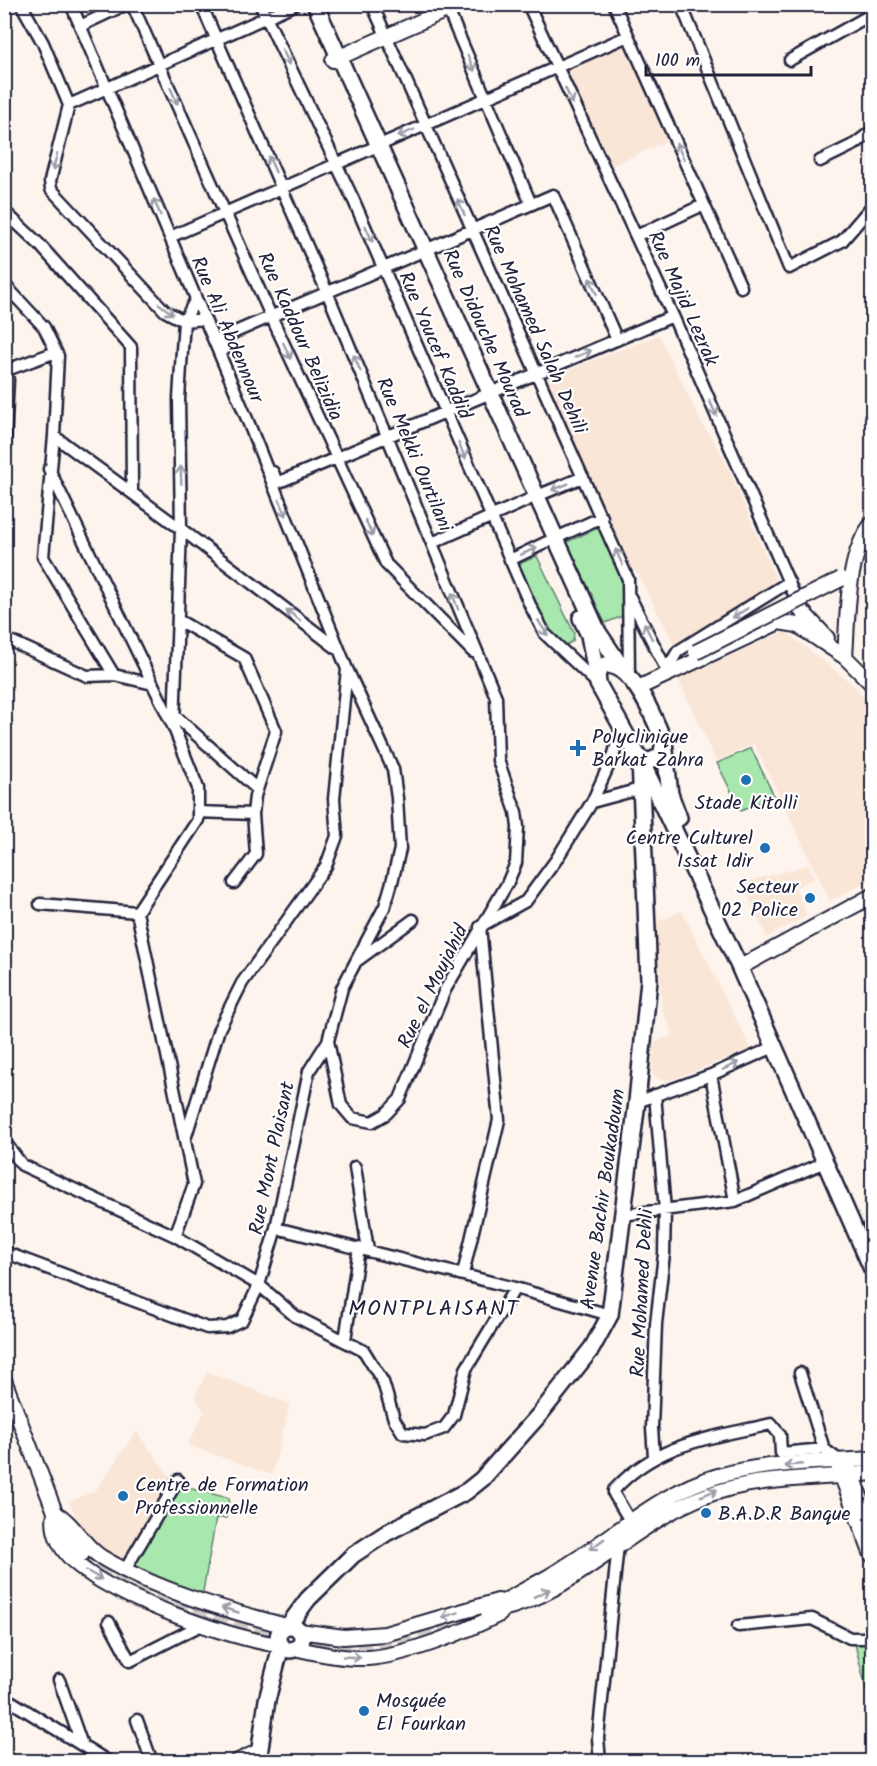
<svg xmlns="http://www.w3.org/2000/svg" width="877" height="1766" viewBox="0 0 877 1766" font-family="Kalam,sans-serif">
  <rect width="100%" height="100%" fill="#fdf4ed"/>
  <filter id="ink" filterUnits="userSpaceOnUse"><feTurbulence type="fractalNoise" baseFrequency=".0167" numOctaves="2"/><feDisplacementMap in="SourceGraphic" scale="12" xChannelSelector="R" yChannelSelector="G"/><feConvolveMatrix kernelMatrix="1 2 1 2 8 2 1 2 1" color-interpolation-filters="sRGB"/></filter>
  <g filter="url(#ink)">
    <path fill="#fae6d7" d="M627,43L671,139L607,168L563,72Z
      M659,335L701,422L724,458L778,584L674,644L638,574L627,564L543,380Z
      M785,631L856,687L872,709V879L830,901L754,744L716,761L678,679Z
      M809,865L815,879L795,887L807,916L767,937L742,883Z
      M682,911L751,1049L665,1082L652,1075L654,1042L673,1035L662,1010L656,922Z
      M207,1372L290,1404L272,1475L188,1445L204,1412L195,1396Z
      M136,1431L173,1480L123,1564L86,1537L69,1502L96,1490Z"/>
    <path fill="#a8e7ae" stroke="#658474" stroke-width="1.5" d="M602,526L625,579L623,616L605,623L567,542Z
      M537,556L574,633L573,641L564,646L548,633L517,565Z
      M751,748L774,796L741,811L717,763Z
      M180,1486L229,1498L226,1518H216L202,1597L133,1568Z
      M872,1641V1713L855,1644Z"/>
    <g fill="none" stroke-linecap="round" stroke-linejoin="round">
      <path stroke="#d1cac9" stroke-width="14" stroke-dasharray="14 7" stroke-linecap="butt" d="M82,1554C136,1597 287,1649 356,1648C401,1646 445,1626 488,1612"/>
      <g stroke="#22223b" stroke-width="15">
        <path id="street" d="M21,4L43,43L69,105L296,4
          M132,4L271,316L386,564L473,652
          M201,4L327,292L496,697L498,760L516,812L518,827L516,863L507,884L445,990L400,1099L386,1114L372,1122L352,1118L341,1105L328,1041
          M260,4L354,201L530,605L545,634L598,684
          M372,4L628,579L629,676
          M528,4L673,316L799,606
          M614,4L741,287
          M681,4L789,268L842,241L872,206
          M448,10L531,204
          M80,26L127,4
          M790,60L872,14
          M69,105L50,181L51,189L165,311L184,321L204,319
          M820,161L855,144L872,131
          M4,211L39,244L131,347L132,490
          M636,236L703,205
          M170,237L628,36
          M4,284L44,327L58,356L54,436L43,557L114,675
          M196,299L184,321L182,350L179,399L181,529L339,650
          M224,350L219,339L553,195L617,340
          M4,371L56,352
          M4,374L8,379L4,466
          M54,436L181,529L174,725
          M49,469L174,728L198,788V820L137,912L194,1184L175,1236
          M273,472L277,483L673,316
          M537,496L583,477
          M556,538L602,517
          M432,543L528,500
          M510,560L547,542
          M630,597L665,667
          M178,620L244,658L276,731L255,796L253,814L256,854L234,883
          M4,638L87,676L114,675L153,684
          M670,664L678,651L789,582
          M174,715L257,789
          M592,802L640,789
          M198,812L253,814
          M40,904L137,912
          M481,926L526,901L556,860L592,802L614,754L621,727
          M358,960L413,920
          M711,1075L735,1201
          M637,1102L711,1075L774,1047
          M185,1139L219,1029L242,983L326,866L337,836L334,799L347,669
          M4,1141L22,1165L175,1236L259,1285L295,1316L364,1351L383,1382L394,1419L403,1433L425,1435L444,1428L454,1415L466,1369L515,1288
          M355,1167L368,1250
          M622,1215L735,1201L825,1162
          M276,1228L515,1288L610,1315
          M4,1252L207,1328L227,1327L242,1320L259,1285L276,1228L309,1071L328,1041L342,988L385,906L392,882L400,849L397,798L393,769L347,669L245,414L71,4
          M463,1274L499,1120L480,927
          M345,1340L359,1248
          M800,1373L824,1449
          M654,1457L652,1428L656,1324L664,1254L665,1210L655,1095
          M630,1521L614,1494V1490C658,1442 712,1438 771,1424L780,1435L781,1453L824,1449L840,1461
          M125,1570L178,1480
          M109,1622L130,1661L203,1624
          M738,1626L812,1619L850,1638H872
          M59,1680L82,1745
          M4,1697L109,1762
          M137,1720L152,1762
          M600,1762L598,1738L618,1545"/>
      </g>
      <g stroke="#22223b" stroke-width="18">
        <path id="secondary" d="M333,60L460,4
          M800,609L827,638
          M840,652L872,684
          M845,657C848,616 846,555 872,524
          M638,688L779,622L797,625L845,657
          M746,964L872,896
          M4,1380L60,1525L68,1539L82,1554
          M849,1468L872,1527
          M839,1469L872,1555
          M493,1611C564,1598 617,1539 680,1507C744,1474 804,1481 872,1473
          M488,1612C513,1594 541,1583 566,1566C616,1535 661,1492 718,1476C767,1462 822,1462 872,1459
          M299,1631L344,1637L385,1634L498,1601
          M280,1645C229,1638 117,1598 78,1565C62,1552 51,1533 55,1513C74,1523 82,1545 101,1557C158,1591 223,1609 286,1626
          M295,1648C319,1654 343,1659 368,1658C408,1655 464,1632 500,1614
          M236,1762L259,1751"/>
      </g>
      <g stroke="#22223b" stroke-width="20">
        <path id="primary" d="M315,4L598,632L626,674
          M581,618L589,635L597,679
          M605,665C633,663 655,720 664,742L661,756L650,761L640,759L634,749L598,684L597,672Z
          M664,742L670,794L679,818
          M643,765L738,964L872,1269
          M288,1626L308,1599L353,1555L388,1532L467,1491L482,1479L540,1414L592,1348L610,1315L637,1102L649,980L640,759
          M278 1638a12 12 0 1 1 24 0a12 12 0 1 1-24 0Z
          M258,1762L267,1700L281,1646"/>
      </g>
      <use href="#street" stroke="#fff" stroke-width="10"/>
      <use href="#secondary" stroke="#fff" stroke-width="14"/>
      <use href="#primary" stroke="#fff" stroke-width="15"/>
      <g stroke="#22223b" stroke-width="18" stroke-linecap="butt">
        <path id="secondary-bridge" d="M696,652L841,579"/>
      </g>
      <use href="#secondary-bridge" stroke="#fff" stroke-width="14"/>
    </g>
    <defs><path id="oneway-shaft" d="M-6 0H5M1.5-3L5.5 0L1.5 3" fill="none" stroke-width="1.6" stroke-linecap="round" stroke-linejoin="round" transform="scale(1.5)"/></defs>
    <g stroke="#9c9ca7">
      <use href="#oneway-shaft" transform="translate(286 57) rotate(64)"/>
      <use href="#oneway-shaft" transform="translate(471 63) rotate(67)"/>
      <use href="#oneway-shaft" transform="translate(174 96) rotate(66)"/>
      <use href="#oneway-shaft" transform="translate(569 96) rotate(65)"/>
      <use href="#oneway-shaft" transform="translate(406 133) rotate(157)"/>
      <use href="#oneway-shaft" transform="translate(680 151) rotate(-114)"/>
      <use href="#oneway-shaft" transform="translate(55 162) rotate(104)"/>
      <use href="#oneway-shaft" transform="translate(272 164) rotate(-114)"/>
      <use href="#oneway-shaft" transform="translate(157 207) rotate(-113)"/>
      <use href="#oneway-shaft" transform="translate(461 207) rotate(-114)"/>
      <use href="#oneway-shaft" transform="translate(369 234) rotate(66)"/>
      <use href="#oneway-shaft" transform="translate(593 286) rotate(-114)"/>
      <use href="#oneway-shaft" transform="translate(166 309) rotate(37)"/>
      <use href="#oneway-shaft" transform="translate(287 351) rotate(65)"/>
      <use href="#oneway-shaft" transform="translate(583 354) rotate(-23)"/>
      <use href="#oneway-shaft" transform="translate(357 363) rotate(-113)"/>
      <use href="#oneway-shaft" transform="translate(713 408) rotate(66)"/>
      <use href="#oneway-shaft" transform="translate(462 451) rotate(66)"/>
      <use href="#oneway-shaft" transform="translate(181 475) rotate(-92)"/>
      <use href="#oneway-shaft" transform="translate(560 487) rotate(158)"/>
      <use href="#oneway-shaft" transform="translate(283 508) rotate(68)"/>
      <use href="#oneway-shaft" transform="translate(369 528) rotate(65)"/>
      <use href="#oneway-shaft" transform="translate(529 551) rotate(-25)"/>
      <use href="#oneway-shaft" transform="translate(619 557) rotate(-114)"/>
      <use href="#oneway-shaft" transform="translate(455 601) rotate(-111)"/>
      <use href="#oneway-shaft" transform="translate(740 613) rotate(148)"/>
      <use href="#oneway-shaft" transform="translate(293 615) rotate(-142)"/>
      <use href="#oneway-shaft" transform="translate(543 628) rotate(58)"/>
      <use href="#oneway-shaft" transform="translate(648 631) rotate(-116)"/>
      <use href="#oneway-shaft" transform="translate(731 1066) rotate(-24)"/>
      <use href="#oneway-shaft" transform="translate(793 1465) rotate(175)"/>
      <use href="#oneway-shaft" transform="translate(709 1493) rotate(-22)"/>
      <use href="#oneway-shaft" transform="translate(597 1544) rotate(144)"/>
      <use href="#oneway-shaft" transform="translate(94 1575) rotate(30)"/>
      <use href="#oneway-shaft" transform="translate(542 1593) rotate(-26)"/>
      <use href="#oneway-shaft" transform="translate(230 1610) rotate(-164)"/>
      <use href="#oneway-shaft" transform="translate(450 1615) rotate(163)"/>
      <use href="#oneway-shaft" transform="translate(352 1657) rotate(3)"/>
    </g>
  </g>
  <g fill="#1f6fb2" stroke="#fff" stroke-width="2">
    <path d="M575 739h6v6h6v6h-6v6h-6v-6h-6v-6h6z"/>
    <circle cx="746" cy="780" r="6"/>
    <circle cx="765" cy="848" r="6"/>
    <circle cx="810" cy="898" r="6"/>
    <circle cx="123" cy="1496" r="6"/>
    <circle cx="706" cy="1513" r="6"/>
    <circle cx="364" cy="1711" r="6"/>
  </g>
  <g text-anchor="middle" stroke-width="4.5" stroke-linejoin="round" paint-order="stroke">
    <g font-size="20" fill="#22223b" stroke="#fff">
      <text transform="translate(684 298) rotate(66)" y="7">Rue Majid Lezrak</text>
      <text transform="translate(228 329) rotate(67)" y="7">Rue Ali Abdennour</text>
      <text transform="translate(536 329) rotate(66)" y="7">Rue Mohamed Salah Dehili</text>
      <text transform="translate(486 333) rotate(66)" y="7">Rue Didouche Mourad</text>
      <text transform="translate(301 336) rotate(66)" y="7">Rue Kaddour Belizidia</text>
      <text transform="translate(436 345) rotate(67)" y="7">Rue Youcef Kaddid</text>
      <text transform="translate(415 454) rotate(67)" y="7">Rue Mekki Ourtilani</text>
      <text transform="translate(432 986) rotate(-64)" y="7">Rue el Moujahid</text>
      <text transform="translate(271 1158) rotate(-78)" y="7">Rue Mont Plaisant</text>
      <text transform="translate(602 1199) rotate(-82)" y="7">Avenue Bachir Boukadoum</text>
      <text transform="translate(641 1293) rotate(-87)" y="7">Rue Mohamed Dehli</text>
    </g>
    <g font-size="20" fill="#22223b" stroke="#fff" text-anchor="start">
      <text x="592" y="743">Polyclinique<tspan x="592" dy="23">Barkat Zahra</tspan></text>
      <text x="746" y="809" text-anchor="middle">Stade Kitolli</text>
      <text x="753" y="844" text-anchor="end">Centre Culturel<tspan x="753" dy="23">Issat Idir</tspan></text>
      <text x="798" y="893" text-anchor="end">Secteur<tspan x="798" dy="23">02 Police</tspan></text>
      <text x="135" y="1491">Centre de Formation<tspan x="135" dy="23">Professionnelle</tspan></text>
      <text x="718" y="1520">B.A.D.R Banque</text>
      <text x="376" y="1707">Mosquée<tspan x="376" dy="23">El Fourkan</tspan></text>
    </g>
    <g font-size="22" letter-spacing="1.5" fill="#22223b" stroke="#fff">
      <text x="434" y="1315">MONTPLAISANT</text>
    </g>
  </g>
  <rect width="877" height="1766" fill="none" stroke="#fff" stroke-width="24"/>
  <rect x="12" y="12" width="853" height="1742" fill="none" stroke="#22223b" stroke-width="2" filter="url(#ink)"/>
  <path d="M646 66v9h165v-9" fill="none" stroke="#22223b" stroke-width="3"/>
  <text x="655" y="66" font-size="18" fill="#22223b" stroke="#ffffff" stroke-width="4.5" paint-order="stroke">100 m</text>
</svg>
